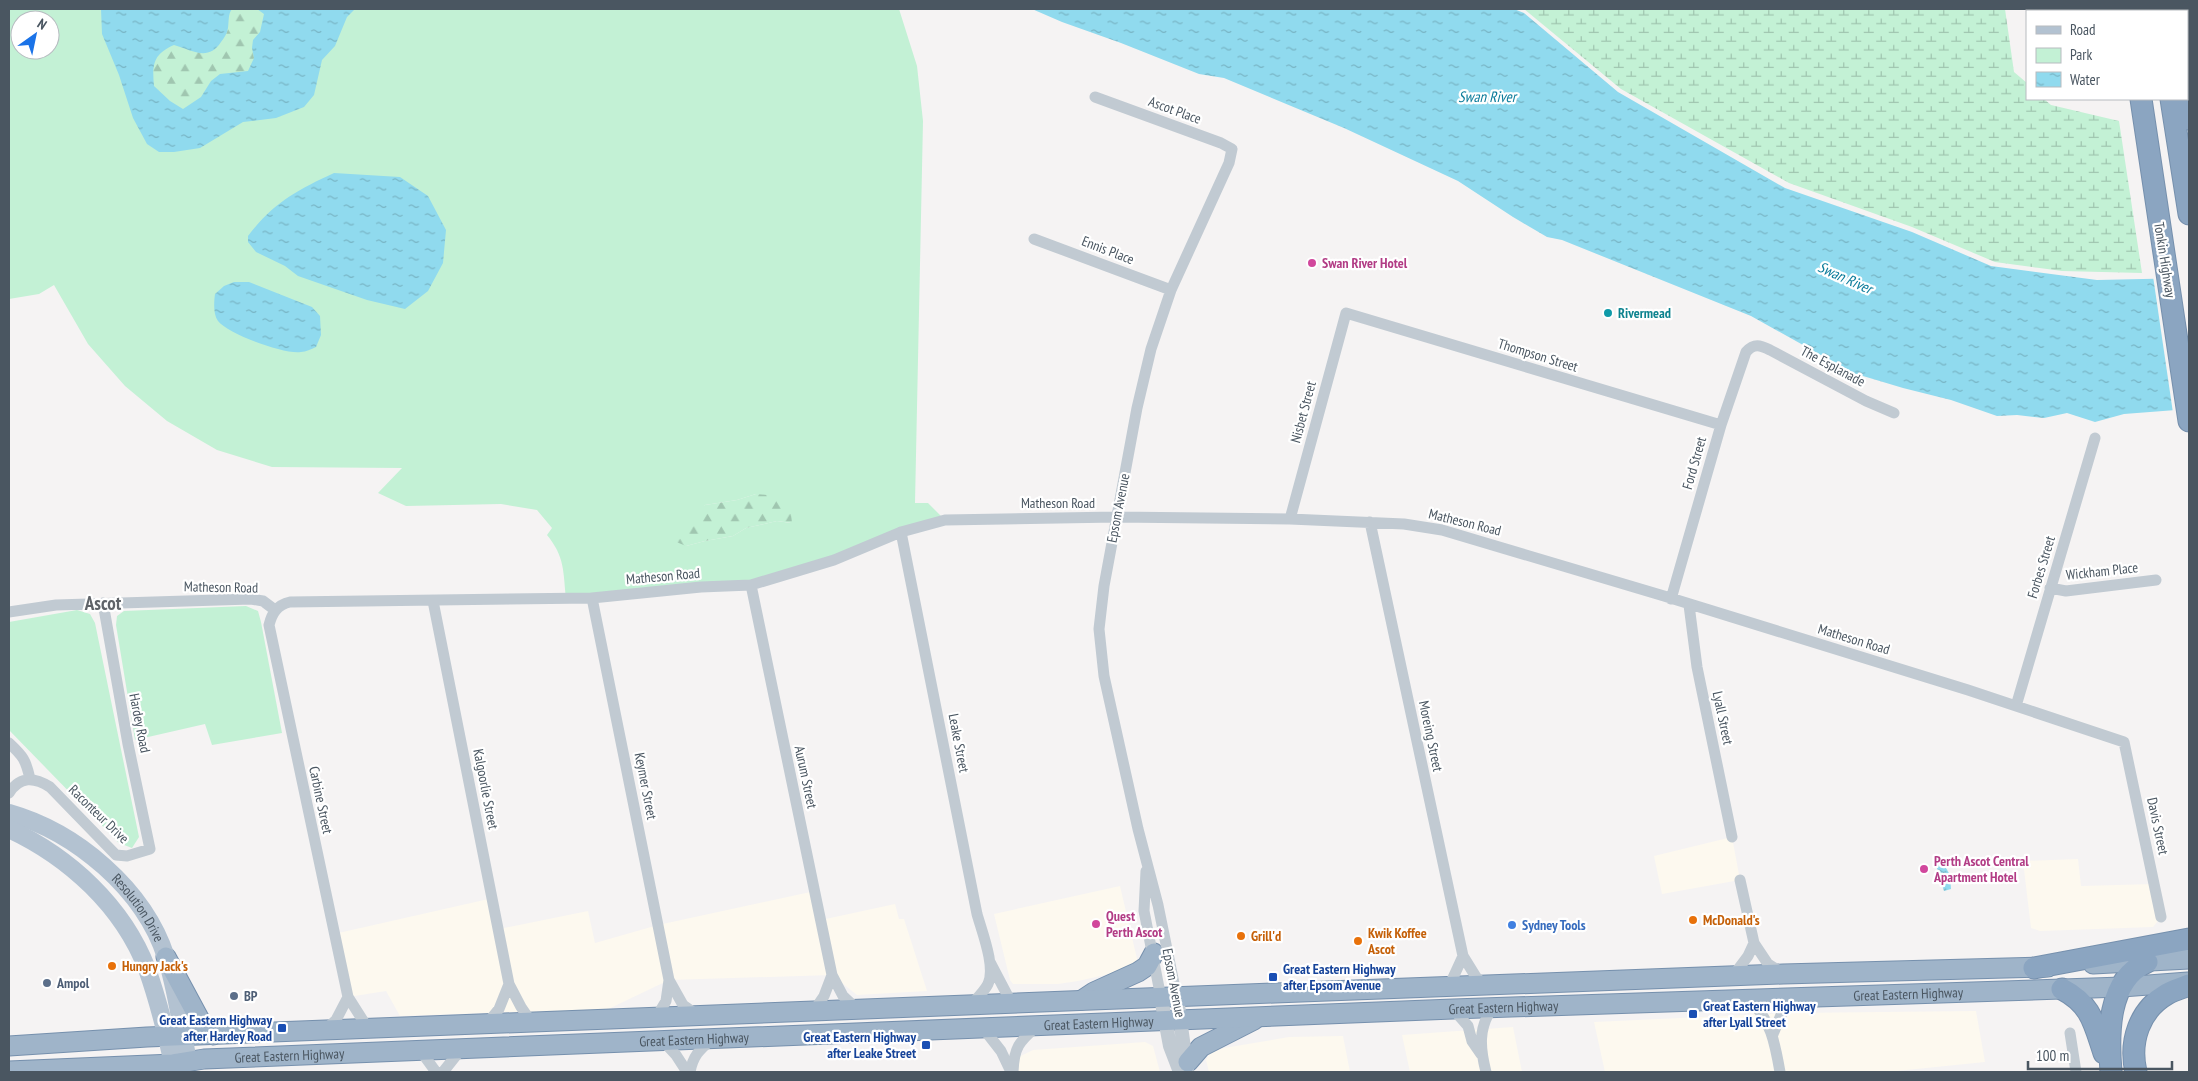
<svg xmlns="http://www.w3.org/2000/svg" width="2198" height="1081" viewBox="0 0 2198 1081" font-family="'PT Sans Narrow',sans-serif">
  <defs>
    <pattern id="forest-firs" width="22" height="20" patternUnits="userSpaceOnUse" patternTransform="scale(1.25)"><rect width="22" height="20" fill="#c3f1d5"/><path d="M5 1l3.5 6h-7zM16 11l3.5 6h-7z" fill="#a0c6b0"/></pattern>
    <pattern id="wetland-marsh" width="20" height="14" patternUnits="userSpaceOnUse" patternTransform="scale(1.25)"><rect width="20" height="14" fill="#c3f1d5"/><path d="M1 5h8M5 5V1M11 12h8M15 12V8" fill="none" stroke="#a0c6b0"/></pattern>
    <pattern id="water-ripples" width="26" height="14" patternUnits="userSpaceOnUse" patternTransform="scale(1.25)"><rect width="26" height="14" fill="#90daee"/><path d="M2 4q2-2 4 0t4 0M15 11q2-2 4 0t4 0" fill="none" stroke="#78b4c4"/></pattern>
  </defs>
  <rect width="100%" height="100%" fill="#f5f3f3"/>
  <path fill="#fdf9ef" d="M1732,837L1740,880L1662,894L1654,856Z
    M2078,859L2081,886L2154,884L2161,917L2153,927L2040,931L2031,928L2023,861Z
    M1120,886L1138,963L1114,973L1078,981L1058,984H1013L1010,980L994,914Z
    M815,891L821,920L895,904L899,919H904L927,991L857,995L832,975L669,980L600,1013L517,1012L400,1016L386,991L348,997L334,934L493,898L499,929L588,911L595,943L658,925Z
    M1976,1011L1985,1062L1887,1072H1605L1594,1022L1789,1013Z
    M1513,1027L1522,1072H1410L1402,1035Z
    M1343,1036L1350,1072H1209L1206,1060L1210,1053L1224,1048L1289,1037Z
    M1145,1042L1153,1046L1160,1072H1010L1006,1063L1033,1050Z"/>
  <path fill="#c3f1d5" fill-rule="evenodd" d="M9,9H899L917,66L923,121L915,503H928L945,520L751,585L566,598C563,571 565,557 547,535L552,528L537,510L501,504L406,506L378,493L402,468L272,467L217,450L167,421L125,386L88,344L54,285L39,294L9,299ZM20,20H50V50H20ZM756,494L791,523L777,521L746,528L733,536L705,541L686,546L705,505L737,500Z
    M246,606L258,611L261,622L282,733L212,745L205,724L135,740L116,625L117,616L124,611Z
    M77,610L90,614L95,623L139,837L132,848L119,843L9,730V622Z"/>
  <path fill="url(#forest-firs)" d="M232,9H257L264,14L260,32L253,40L252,48L254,58L248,71L220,74L211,81L201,97L183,109L154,86C152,65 153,54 174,45C198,53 215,62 227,32C231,25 227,16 232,9Z
    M756,494L777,496L791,514L792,523L777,521L746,528L733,536L705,541L686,546L674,541L705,505L737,500Z"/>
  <path fill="url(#wetland-marsh)" d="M1524,9H2005L2014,72L2027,83V99H2044L2051,105L2119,121L2142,273L2062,271L1995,262L1912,227L1789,183L1621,89Z"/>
  <path fill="url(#water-ripples)" d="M101,9H232C228,14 229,21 228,28C227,34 224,38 221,42C208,62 192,50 174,45C153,54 152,65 154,86L170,101L183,109L201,97L211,81L220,74L248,71L254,58L252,48L253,40L260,32L264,14L257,9H355L347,17L335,46L322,60L314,95L304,107L276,118L243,122L200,148L174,152H159L147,144L133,118L119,75L102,34Z
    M1032,9H1514L1524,13L1618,92L1785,188L1912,232L1991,266L2097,280L2189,278V409L2124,414L2095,422L2067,413L2044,418L2017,415L1997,416L1951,400L1903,388L1853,373L1751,316L1562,240L1547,237L1513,217L1458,181L1344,128L1224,78L1199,74L1121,43L1062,22Z
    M334,173L400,177L428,196L446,230L443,263L428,291L405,309L367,300L298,276L285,266L256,252L248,242V236C273,203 297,190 334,173Z
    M234,282H249L312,307L320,316L321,335L316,347C311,349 306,352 301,352C285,355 228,334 218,321C213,314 214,302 215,294L224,286Z
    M1942,861L1950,875L1951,889L1944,891L1935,862Z"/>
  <path fill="#f5f3f3" d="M2153,276H2189V411L2173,413Z"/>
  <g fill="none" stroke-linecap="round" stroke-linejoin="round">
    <g stroke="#7690ad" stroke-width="21">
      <g id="trunk">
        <path d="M166,957L201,1022L213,1035"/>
        <path d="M2093,964L2189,959"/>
        <path d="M1082,1000L1094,992L1138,972L1147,966L1154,953"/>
        <path d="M9,1046L147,1037L1275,993L1783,974L2048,967"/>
        <path d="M1188,1062L1201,1047L1254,1020"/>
        <path id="s2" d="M9,1071L173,1064L204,1059L1453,1009L2122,987L2188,982"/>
      </g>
    </g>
    <g stroke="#7690ad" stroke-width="23">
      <path id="motorway" d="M2126,9L2127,11
        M2142,9L2143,11
        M2158,9V11
        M2141,99L2189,421
        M2171,99L2189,214
        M2186,99L2189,119
        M2034,968L2189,939
        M2062,989C2091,1004 2094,1023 2104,1053
        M2111,1072C2108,1035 2107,980 2147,962
        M2136,1072C2129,1042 2139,1010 2167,994C2174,990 2182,988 2189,985"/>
    </g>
    <path stroke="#c1cad2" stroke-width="11" d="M1095,97L1221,143L1232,149L1229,163L1171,290L1151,349L1137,408L1104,586L1099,629L1104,676L1138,829L1158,905L1177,998
      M1034,239L1171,290
      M1290,519L1346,313L1721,425
      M1370,522L1463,956L1476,977L1485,986
      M901,532L977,914C982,932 996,967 988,984C984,992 976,999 970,1006
      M751,585L832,975L843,996L858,1010
      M2050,588L2066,591L2156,580
      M592,598L669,980L683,1005L697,1015
      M1671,599L1721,425L1746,352C1754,343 1760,345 1770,350L1866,401L1894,413
      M433,601L509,984L521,1007L532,1023
      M1689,605L1697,667L1732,837
      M9,612L56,605L251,599L263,601L275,610
      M2016,706L2095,438
      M9,743C23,756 26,760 30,779
      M9,793C20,776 34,777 50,787L116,855L127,856L150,849L128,744L103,603
      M1146,871L1144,911L1161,998
      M1740,880L1754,943L1768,964L1781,972
      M990,962L1012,1004
      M1733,976L1748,956L1754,943
      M1446,987L1452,980L1463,956
      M1749,999C1771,1020 1775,1043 1780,1072
      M1453,1009L1468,1026L1472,1041L1481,1054
      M813,1012L824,996L832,975
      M656,1018L666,1001L669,980
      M486,1025L499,1009L509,984
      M983,1028L1001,1051L1011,1072
      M325,1030L336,1020L348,997
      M369,1030L348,997L269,625C272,613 277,605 290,602L592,598L701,587L751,585L834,560L901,532L945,520L1116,517L1290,519L1404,524L1442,530L1664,596L1968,690L2124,742L2161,917
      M2070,1033L2076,1072
      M1773,1034L1781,1015L1793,998
      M663,1041L676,1055L687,1072
      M420,1050L436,1072
      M443,1072L462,1048
      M690,1072C693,1056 699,1050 712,1039
      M1013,1072C1014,1047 1019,1042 1037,1026
      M1486,1072C1480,1048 1478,1029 1492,1008"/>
    <path stroke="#c1cad2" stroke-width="14" d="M1161,998L1170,1046L1180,1072
      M1177,998L1187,1069"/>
    <g stroke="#b3c2d1" stroke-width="18">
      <path id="s1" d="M9,813C76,832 144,889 166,957C177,990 181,1027 188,1061"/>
      <path d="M9,829C69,857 123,906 147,969C158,1000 166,1032 173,1064"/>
    </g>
    <use href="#trunk" stroke="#9fb4c9" stroke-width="19"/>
    <use href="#motorway" stroke="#8ba5c1" stroke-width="21"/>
  </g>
  <g fill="#d1479c" stroke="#fff" stroke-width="2">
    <circle cx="1312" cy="263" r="5"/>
    <circle cx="1924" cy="869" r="5"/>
    <circle cx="1096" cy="924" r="5"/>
  </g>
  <circle fill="#0f9aa8" stroke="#fff" stroke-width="2" cx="1608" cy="313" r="5"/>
  <g fill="#e8710a" stroke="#fff" stroke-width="2">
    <circle cx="1693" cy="920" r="5"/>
    <circle cx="1241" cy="936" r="5"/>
    <circle cx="1358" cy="941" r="5"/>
    <circle cx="112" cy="966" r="5"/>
  </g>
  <circle fill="#3f7fe0" stroke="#fff" stroke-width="2" cx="1512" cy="925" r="5"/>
  <g fill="#1a4fb4" stroke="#fff" stroke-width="2">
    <rect x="1268" y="972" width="10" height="10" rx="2.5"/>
    <rect x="1688" y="1009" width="10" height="10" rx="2.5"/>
    <rect x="277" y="1023" width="10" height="10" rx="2.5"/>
    <rect x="921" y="1040" width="10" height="10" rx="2.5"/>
  </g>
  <g fill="#5c6f8a" stroke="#fff" stroke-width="2">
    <circle cx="47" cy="983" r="5"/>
    <circle cx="234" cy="996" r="5"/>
  </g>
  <g text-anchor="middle" stroke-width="4.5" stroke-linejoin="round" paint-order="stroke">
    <g font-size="14" fill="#4a5661" stroke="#fff">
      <text transform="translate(1175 110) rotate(20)" y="5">Ascot Place</text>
      <text transform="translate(1108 250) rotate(21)" y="5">Ennis Place</text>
      <text transform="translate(2165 260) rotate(81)" y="5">Tonkin Highway</text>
      <text transform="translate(1538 355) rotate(17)" y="5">Thompson Street</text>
      <text transform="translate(1833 366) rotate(28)" y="5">The Esplanade</text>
      <text transform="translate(1303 412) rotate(-75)" y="5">Nisbet Street</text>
      <text transform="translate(1694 463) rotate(-74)" y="5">Ford Street</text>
      <text x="1058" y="508">Matheson Road</text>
      <text transform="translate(1118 508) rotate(-79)" y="5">Epsom Avenue</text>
      <text transform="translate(1465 522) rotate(14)" y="5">Matheson Road</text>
      <text transform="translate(2041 567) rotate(-73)" y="5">Forbes Street</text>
      <text transform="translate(2102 571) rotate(-6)" y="5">Wickham Place</text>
      <text transform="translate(663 576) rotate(-5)" y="5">Matheson Road</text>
      <text transform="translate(221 587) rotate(1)" y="5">Matheson Road</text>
      <text transform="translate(1854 639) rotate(17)" y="5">Matheson Road</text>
      <text transform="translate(1723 718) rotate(78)" y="5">Lyall Street</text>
      <text transform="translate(140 723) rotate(79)" y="5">Hardey Road</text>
      <text transform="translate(1431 736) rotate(78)" y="5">Moreing Street</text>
      <text transform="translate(959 743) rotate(79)" y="5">Leake Street</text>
      <text transform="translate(806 777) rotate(78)" y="5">Aurum Street</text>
      <text transform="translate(646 786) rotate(79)" y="5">Keymer Street</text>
      <text transform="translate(486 789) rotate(79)" y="5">Kalgoorlie Street</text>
      <text transform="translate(321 800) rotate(78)" y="5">Carbine Street</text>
      <text transform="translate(99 814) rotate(44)" y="5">Raconteur Drive</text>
      <text transform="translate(2158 826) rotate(78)" y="5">Davis Street</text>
      <text dy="5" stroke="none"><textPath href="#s1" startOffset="164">Resolution Drive</textPath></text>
      <text transform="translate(1174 983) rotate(79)" y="5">Epsom Avenue</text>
      <text dy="5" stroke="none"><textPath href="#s2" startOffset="1901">Great Eastern Highway</textPath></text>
      <text dy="5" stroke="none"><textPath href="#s2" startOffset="1496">Great Eastern Highway</textPath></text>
      <text dy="5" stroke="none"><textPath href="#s2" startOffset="1091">Great Eastern Highway</textPath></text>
      <text dy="5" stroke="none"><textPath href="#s2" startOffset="686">Great Eastern Highway</textPath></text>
      <text dy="5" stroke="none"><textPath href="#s2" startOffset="281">Great Eastern Highway</textPath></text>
    </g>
    <g font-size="14" font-weight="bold" fill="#b23c85" stroke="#fff" text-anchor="start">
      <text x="1322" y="268">Swan River Hotel</text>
      <text x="1934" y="866">Perth Ascot Central<tspan x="1934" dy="16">Apartment Hotel</tspan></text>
      <text x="1106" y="921">Quest<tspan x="1106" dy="16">Perth Ascot</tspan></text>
    </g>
    <g font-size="14" font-weight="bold" fill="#0d838f" stroke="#fff" text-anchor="start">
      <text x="1618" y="318">Rivermead</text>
    </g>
    <g font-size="14" font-weight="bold" fill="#c56008" stroke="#fff" text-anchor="start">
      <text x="1703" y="925">McDonald's</text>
      <text x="1368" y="938">Kwik Koffee<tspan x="1368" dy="16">Ascot</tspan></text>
      <text x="1251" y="941">Grill'd</text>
      <text x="122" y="971">Hungry Jack's</text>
    </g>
    <g font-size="14" font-weight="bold" fill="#366cbe" stroke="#fff" text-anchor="start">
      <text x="1522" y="930">Sydney Tools</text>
    </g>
    <g font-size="14" font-weight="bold" fill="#164399" stroke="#fff" text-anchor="start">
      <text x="1283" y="974">Great Eastern Highway<tspan x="1283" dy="16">after Epsom Avenue</tspan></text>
      <text x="1703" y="1011">Great Eastern Highway<tspan x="1703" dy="16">after Lyall Street</tspan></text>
      <text x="272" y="1025" text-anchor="end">Great Eastern Highway<tspan x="272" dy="16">after Hardey Road</tspan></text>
      <text x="916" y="1042" text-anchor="end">Great Eastern Highway<tspan x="916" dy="16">after Leake Street</tspan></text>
    </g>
    <g font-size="14" font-weight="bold" fill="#4e5e75" stroke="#fff" text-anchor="start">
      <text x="57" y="988">Ampol</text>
      <text x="244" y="1001">BP</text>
    </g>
    <g font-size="15" font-style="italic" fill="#0c7c9b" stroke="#fff">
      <text x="1487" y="102">Swan River</text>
      <text transform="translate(1845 278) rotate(24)" y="5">Swan River</text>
    </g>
    <g font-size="19" font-weight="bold" fill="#5f6368" stroke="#fff">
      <text x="103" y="610">Ascot</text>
    </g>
  </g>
  <rect width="2198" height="1081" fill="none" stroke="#4a5661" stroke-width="20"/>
  <rect x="2026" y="10" width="162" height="90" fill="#ffffff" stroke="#b7bbc0"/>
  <rect x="2036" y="26" width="25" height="8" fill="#b3c2d1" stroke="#b7bbc0"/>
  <text x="2070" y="35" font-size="15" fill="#4a5661">Road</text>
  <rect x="2036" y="48" width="25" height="15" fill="#c3f1d5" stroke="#b7bbc0"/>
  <text x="2070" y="60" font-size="15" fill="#4a5661">Park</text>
  <rect x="2036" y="72" width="25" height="15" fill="url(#water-ripples)" stroke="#b7bbc0"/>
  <text x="2070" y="85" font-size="15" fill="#4a5661">Water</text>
  <g transform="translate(35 35) rotate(33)"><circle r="24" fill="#ffffff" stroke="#b7bbc0"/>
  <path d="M0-4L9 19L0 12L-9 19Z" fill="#1a73e8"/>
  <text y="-8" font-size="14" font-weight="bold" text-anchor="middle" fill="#4a5661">N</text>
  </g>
  <path d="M2028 1061v8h144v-8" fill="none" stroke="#4a5661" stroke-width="2.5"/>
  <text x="2036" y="1061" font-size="15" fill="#4a5661" stroke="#ffffff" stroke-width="4" paint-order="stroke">100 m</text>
</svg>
